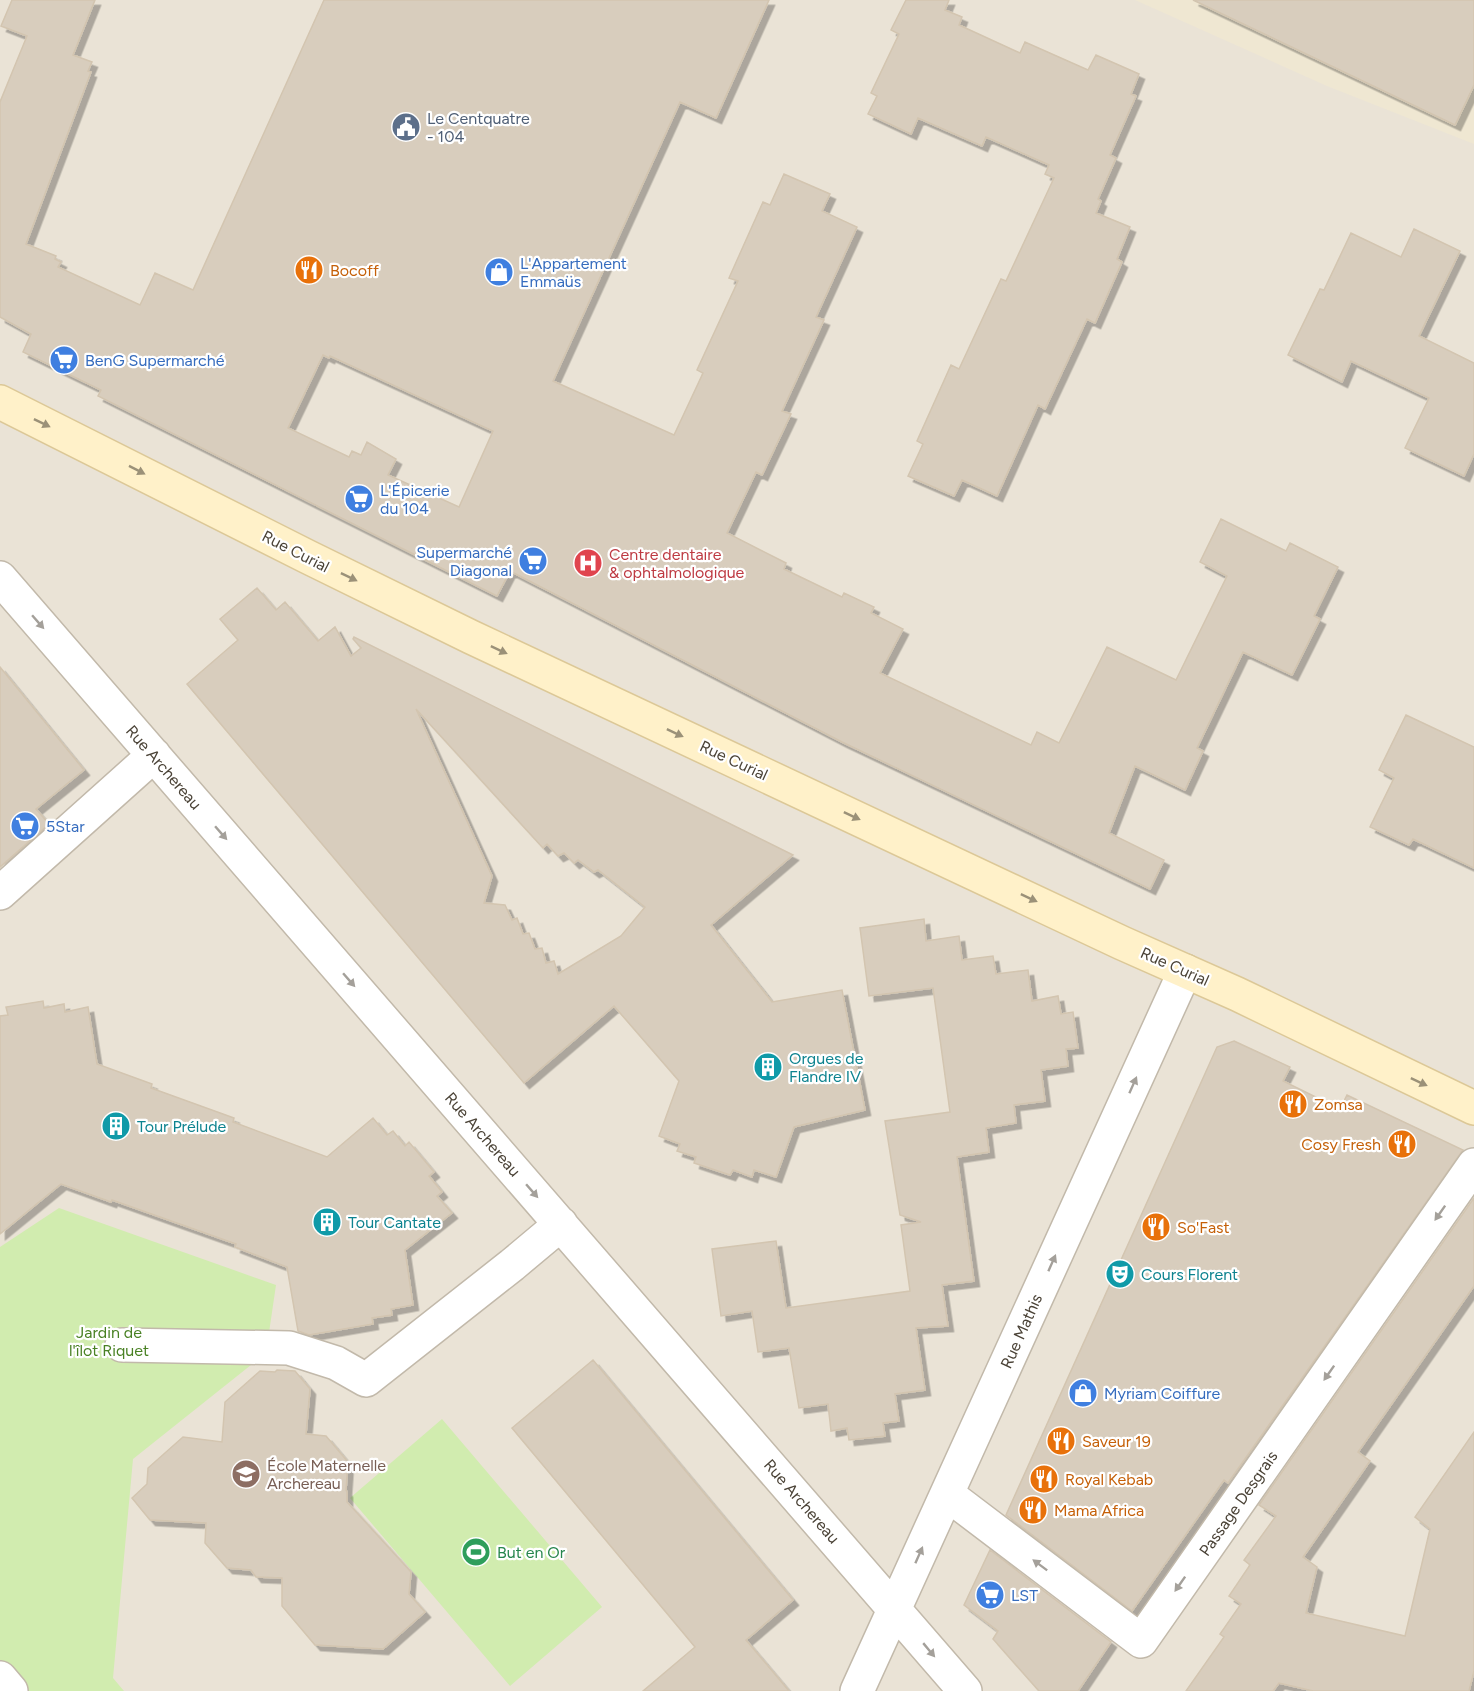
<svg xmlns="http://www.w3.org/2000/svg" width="1474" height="1691" viewBox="0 0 1474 1691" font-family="Figtree,sans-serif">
  <defs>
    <filter id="shadow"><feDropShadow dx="5.5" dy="5.5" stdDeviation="0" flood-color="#0004"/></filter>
  </defs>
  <rect width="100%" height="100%" fill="#f5f1e9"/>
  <path fill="#eae3d6" d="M0,0H1474V1691H0Z"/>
  <path fill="#efe7d2" d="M1135,0H1474V144L1327,86Z"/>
  <path fill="#d1ecaf" d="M59,1208L276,1285L266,1353L133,1459L113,1678L124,1691H0V1247Z
    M442,1419L602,1607L510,1686L350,1498Z"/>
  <path fill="#d8cdbd" stroke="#d3c5b0" stroke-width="1.5" fill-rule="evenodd" filter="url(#shadow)" d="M12,0H95L73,55L92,62L88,71L91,72L26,244L56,256L55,259L61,262L58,267L140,305L155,273L193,290L324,0H769L716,118L680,102L553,381L674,435L703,373L697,370L738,281L729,278L763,202L770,205L784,174L830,194L822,211L857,227L816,317L824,320L782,411L791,414L762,475L756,472L727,533L786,563L784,569L842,597L844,593L874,607L871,613L903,629L880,673L1031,745L1037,732L1059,743L1107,647L1176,680L1227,576L1200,562L1221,519L1286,551L1290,543L1338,567L1314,616L1320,619L1292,675L1243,652L1197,748L1203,751L1185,790L1135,766L1109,833L1164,860L1150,889L842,742L510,571L497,596L98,396L101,390L23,352L31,334L0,317V102L27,36L1,26ZM323,355L329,358L330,356L493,431L459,507L388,475L396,459L367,442L361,455L352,451L349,457L288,428Z
    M906,0H949L945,10L962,17L959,25L1020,53L1025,42L1088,70L1096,55L1139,74L1131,94L1136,96L1110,155L1116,158L1098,199L1101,201L1096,213L1130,227L1117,259L1122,262L1095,323L1087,319L1045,409L1038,405L997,496L962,480L954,496L908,476L923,444L917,441L951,365L959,369L1001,279L1006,281L1054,178L1045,174L1049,165L986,137L982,146L918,118L911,134L868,114L877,96L871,93L899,34L891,30Z
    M1193,0H1474V85L1455,125Z
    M1414,229L1460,251L1419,336L1474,363V454L1464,476L1405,448L1429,398L1351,361L1342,382L1288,355L1320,289L1324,290L1351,233L1401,257Z
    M257,588L276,610L285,602L318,641L335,627L351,656L361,648L353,639L354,637L793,855L711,925L772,1002L842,990L865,1110L794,1127L776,1177L754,1170L752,1177L733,1170L730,1175L694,1163L696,1157L677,1151L680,1144L659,1136L679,1081L614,1006L524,1083L187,684L238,640L220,619ZM416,709L543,848L547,844L558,856L564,853L574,863L578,860L594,872L598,870L645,907L621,936L558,974L554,961L546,963L542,948L535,949L529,933L523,934L517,918L512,920L505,905L484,903L492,876Z
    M0,667L84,770L36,809L49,824L0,867Z
    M1406,715L1474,747V868L1413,839L1409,845L1370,827L1394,778L1379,770Z
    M924,919L926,941L959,936L962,960L993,956L996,974L1028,970L1032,1001L1058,996L1061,1014L1073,1012L1078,1048L1066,1049L1068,1066L1041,1070L1045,1101L1014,1105L1016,1123L986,1128L989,1152L957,1157L974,1281L942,1285L948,1326L916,1328L925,1390L895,1394L899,1421L883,1423L885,1436L849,1440L847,1428L831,1431L828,1404L799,1408L789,1348L758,1352L752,1311L721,1316L712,1249L776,1241L786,1308L910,1291L901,1225L921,1222L900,1215L885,1121L950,1112L933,988L869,996L860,928Z
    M43,1001L44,1008L64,1004L65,1012L88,1007L97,1064L152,1084L151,1088L234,1118L233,1122L327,1157L373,1118L387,1135L393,1131L405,1146L409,1142L434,1172L429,1176L442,1192L437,1196L452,1213L405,1250L413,1305L391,1309L392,1315L372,1318L373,1324L309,1335L298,1331L287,1267L235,1247L236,1244L112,1200L111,1202L61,1184L0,1234V1016L8,1015L6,1007Z
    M1234,1041L1290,1067L1283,1081L1340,1109L1347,1095L1463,1150L1228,1483L1224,1480L1132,1611L1006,1515L1217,1047Z
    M1474,1198V1286L1358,1452L1370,1461L1303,1557L1317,1567L1306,1613L1405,1636L1430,1529L1415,1517L1474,1432V1671L1469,1691H1313L1279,1683L1273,1691H1186L1224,1637L1220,1634L1241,1604L1229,1596L1250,1565L1244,1560L1276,1516L1259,1505Z
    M593,1360L793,1600L746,1640L789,1691H643L695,1647L512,1428Z
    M277,1370L295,1371L310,1389L306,1434L326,1436L348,1462L346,1490L347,1492V1502L411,1572L409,1594L425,1612L383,1649L315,1645L282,1606V1578L256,1577L251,1570L227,1568L205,1543L206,1523L150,1520L132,1498L147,1484L148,1468L183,1437L222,1442L225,1402L260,1371L275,1372Z
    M990,1550L1111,1642L1078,1691H1039L993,1639L998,1631L964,1605Z"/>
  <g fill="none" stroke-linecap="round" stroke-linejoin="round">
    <g stroke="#c2b9aa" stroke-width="36">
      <path id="street" d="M0,578L965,1691
        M0,893L154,755
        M122,1345L289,1348L336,1363L366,1380L512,1265L561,1224
        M947,1494L1141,1641L1474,1165
        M0,1678L11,1691
        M857,1691L1185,971"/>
    </g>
    <g stroke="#dcc897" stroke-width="36">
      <path id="secondary" d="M0,402L308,557L471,637L1122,943L1237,994L1474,1108"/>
    </g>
    <use href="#street" stroke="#fff" stroke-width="33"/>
    <use href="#secondary" stroke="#fff1c9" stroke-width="33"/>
  </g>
  <defs><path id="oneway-solid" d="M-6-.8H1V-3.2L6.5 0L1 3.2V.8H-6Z" transform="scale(1.5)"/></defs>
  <g fill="#9b9178">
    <use href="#oneway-solid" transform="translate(42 423) rotate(26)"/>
    <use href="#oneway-solid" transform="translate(137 470) rotate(27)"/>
    <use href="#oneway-solid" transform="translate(349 577) rotate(26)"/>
    <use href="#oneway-solid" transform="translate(499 650) rotate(25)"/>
    <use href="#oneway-solid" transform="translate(675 733) rotate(25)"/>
    <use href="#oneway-solid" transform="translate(852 816) rotate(25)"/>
    <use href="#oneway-solid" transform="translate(1029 898) rotate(25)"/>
    <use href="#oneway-solid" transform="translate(1419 1082) rotate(25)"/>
  </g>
  <g fill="#a4a09a">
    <use href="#oneway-solid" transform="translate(38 622) rotate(49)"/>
    <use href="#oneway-solid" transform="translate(221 833) rotate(49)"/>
    <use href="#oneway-solid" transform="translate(349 980) rotate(49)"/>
    <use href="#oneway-solid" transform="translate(1133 1085) rotate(-66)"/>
    <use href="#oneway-solid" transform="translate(532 1191) rotate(49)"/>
    <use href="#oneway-solid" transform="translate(1440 1213) rotate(125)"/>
    <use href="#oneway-solid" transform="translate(1052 1263) rotate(-66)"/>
    <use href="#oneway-solid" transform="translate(1329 1373) rotate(125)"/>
    <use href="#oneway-solid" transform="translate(919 1555) rotate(-66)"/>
    <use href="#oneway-solid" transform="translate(1040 1565) rotate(-143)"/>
    <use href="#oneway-solid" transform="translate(1180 1584) rotate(125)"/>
    <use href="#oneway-solid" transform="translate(929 1650) rotate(50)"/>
  </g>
  <defs>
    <g id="civic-disc" transform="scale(1.5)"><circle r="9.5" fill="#5c6f8a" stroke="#fff"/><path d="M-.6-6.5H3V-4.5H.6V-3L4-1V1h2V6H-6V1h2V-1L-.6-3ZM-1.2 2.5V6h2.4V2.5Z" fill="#fff"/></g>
    <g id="restaurant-disc" transform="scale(1.5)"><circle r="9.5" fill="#e8710a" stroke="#fff"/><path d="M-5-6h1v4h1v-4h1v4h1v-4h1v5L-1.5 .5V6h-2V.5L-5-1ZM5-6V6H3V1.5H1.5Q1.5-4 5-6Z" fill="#fff"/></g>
    <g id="shop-disc" transform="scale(1.5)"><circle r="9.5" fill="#3f7fe0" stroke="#fff"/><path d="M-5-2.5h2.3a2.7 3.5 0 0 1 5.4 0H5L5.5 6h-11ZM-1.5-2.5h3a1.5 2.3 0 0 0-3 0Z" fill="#fff"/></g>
    <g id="supermarket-disc" transform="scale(1.5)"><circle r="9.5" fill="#3f7fe0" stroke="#fff"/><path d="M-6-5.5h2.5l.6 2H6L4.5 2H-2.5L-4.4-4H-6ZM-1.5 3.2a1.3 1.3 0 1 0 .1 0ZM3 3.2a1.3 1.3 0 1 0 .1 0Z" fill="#fff"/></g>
    <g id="hospital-disc" transform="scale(1.5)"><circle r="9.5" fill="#e0444e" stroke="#fff"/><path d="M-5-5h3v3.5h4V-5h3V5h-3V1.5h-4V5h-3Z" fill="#fff"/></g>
    <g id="building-disc" transform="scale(1.5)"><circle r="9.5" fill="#0f9aa8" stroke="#fff"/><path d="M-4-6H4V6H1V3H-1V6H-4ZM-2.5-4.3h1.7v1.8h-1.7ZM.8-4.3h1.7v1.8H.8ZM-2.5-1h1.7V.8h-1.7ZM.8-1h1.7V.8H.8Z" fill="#fff"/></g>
    <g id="theatre-disc" transform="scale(1.5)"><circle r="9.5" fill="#0f9aa8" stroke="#fff"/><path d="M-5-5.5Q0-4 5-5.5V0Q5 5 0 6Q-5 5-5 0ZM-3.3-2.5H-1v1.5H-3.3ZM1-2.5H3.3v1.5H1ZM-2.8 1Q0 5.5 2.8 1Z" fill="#fff"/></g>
    <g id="school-disc" transform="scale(1.5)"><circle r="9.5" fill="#8d6e63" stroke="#fff"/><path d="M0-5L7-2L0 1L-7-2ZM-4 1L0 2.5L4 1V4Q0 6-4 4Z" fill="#fff"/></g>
    <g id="stadium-disc" transform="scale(1.5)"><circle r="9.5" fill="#2e9e5b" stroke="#fff"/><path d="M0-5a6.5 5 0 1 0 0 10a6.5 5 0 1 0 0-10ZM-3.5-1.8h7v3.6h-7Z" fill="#fff"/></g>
  </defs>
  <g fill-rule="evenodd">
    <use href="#civic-disc" x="406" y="127"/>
    <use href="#restaurant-disc" x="309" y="270"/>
    <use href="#shop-disc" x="499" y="272"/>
    <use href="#supermarket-disc" x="64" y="360"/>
    <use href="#supermarket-disc" x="359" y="499"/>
    <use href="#supermarket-disc" x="533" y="561"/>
    <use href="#hospital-disc" x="588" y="563"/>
    <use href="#supermarket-disc" x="25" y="826"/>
    <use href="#building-disc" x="768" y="1067"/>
    <use href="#restaurant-disc" x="1293" y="1104"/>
    <use href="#building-disc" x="116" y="1126"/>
    <use href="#restaurant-disc" x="1402" y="1144"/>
    <use href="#building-disc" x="327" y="1222"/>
    <use href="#restaurant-disc" x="1156" y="1227"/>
    <use href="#theatre-disc" x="1120" y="1274"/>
    <use href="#shop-disc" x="1083" y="1393"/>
    <use href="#restaurant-disc" x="1061" y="1441"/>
    <use href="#school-disc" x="246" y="1474"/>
    <use href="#restaurant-disc" x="1044" y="1479"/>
    <use href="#restaurant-disc" x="1033" y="1510"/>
    <use href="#stadium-disc" x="476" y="1552"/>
    <use href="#supermarket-disc" x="990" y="1595"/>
  </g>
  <g text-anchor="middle" stroke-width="4.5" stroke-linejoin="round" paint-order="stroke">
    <g font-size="16" fill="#4e5e75" stroke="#fff" text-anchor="start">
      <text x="427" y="124">Le Centquatre<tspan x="427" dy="18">- 104</tspan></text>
    </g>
    <g font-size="16" fill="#366cbe" stroke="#fff" text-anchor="start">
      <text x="520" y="269">L'Appartement<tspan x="520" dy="18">Emmaüs</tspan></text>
      <text x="85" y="366">BenG Supermarché</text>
      <text x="380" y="496">L'Épicerie<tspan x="380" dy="18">du 104</tspan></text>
      <text x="512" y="558" text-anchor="end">Supermarché<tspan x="512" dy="18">Diagonal</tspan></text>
      <text x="46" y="832">5Star</text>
      <text x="1104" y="1399">Myriam Coiffure</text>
      <text x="1011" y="1601">LST</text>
    </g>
    <g font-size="16" fill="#c56008" stroke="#fff" text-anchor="start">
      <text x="330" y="276">Bocoff</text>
      <text x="1314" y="1110">Zomsa</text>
      <text x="1381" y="1150" text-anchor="end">Cosy Fresh</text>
      <text x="1177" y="1233">So'Fast</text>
      <text x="1082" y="1447">Saveur 19</text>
      <text x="1065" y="1485">Royal Kebab</text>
      <text x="1054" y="1516">Mama Africa</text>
    </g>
    <g font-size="16" fill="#4a4236" stroke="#fff">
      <text transform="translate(296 551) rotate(27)" y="6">Rue Curial</text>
      <text transform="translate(734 760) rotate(25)" y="6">Rue Curial</text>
      <text transform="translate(164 767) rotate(49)" y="6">Rue Archereau</text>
      <text transform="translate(1175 966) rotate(24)" y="6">Rue Curial</text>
      <text transform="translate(483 1134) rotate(49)" y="6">Rue Archereau</text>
      <text transform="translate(1021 1331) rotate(-66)" y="6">Rue Mathis</text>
      <text transform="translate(802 1501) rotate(49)" y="6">Rue Archereau</text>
      <text transform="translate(1238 1503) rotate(-55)" y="6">Passage Desgrais</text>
    </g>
    <g font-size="16" fill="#be3a42" stroke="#fff" text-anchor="start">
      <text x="609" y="560">Centre dentaire<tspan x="609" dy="18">&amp; ophtalmologique</tspan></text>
    </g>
    <g font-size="16" fill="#0d838f" stroke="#fff" text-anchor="start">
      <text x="789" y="1064">Orgues de<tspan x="789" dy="18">Flandre IV</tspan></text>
      <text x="137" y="1132">Tour Prélude</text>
      <text x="348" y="1228">Tour Cantate</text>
      <text x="1141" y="1280">Cours Florent</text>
    </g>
    <g font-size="16" fill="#498124" stroke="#fff">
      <text x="109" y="1338">Jardin de<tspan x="109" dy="18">l'îlot Riquet</tspan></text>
    </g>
    <g font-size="16" fill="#785e54" stroke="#fff" text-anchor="start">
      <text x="267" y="1471">École Maternelle<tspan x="267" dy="18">Archereau</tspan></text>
    </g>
    <g font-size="16" fill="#27864d" stroke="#fff" text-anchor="start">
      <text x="497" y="1558">But en Or</text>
    </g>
  </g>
</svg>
